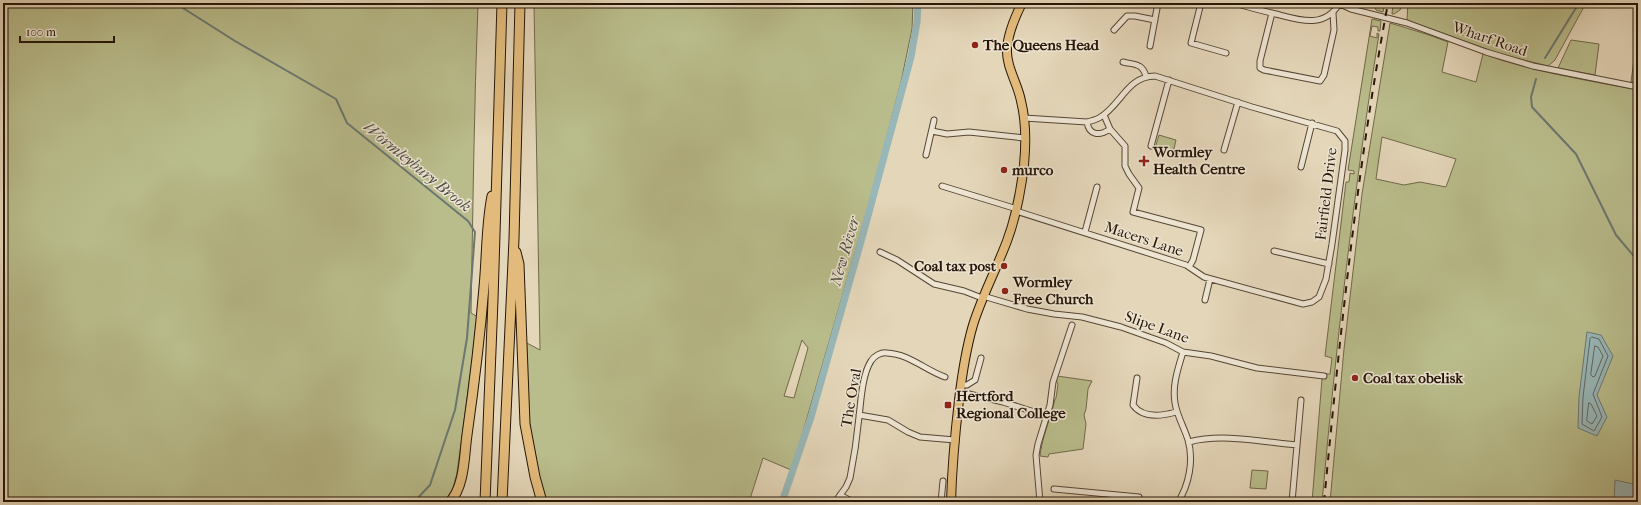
<svg xmlns="http://www.w3.org/2000/svg" width="1641" height="505" viewBox="0 0 1641 505" font-family="'IM FELL French Canon',serif">
  <rect width="100%" height="100%" fill="#e4d6b9"/>
  <filter id="stains"><feTurbulence type="fractalNoise" baseFrequency=".005" numOctaves="4"/><feColorMatrix values="0 0 0 0 .2 0 0 0 0 .09 0 0 0 0 .02 0 0 0 .5 -.17"/></filter>
  <radialGradient id="worn" r=".72"><stop offset=".6" stop-color="#630" stop-opacity="0"/><stop offset="1" stop-color="#630" stop-opacity=".3"/></radialGradient>
  <path fill="#b9bc8b" stroke="#706949" fill-rule="evenodd" d="M3,3H478C474,106 473,209 471,313L478,317L457,473L453,488L445,502H3Z
    M534,3H913L912,29L901,82L871,197L798,449L791,470L763,458L749,502H547C528,452 527,394 525,342L540,350ZM802,340L808,348L794,398L784,396Z
    M1375,3H1385L1383,12L1376,10L1375,7Z
    M1393,3H1404L1400,10L1394,14H1392Z
    M1408,3H1586L1555,60L1548,66L1504,55L1409,22L1407,20Z
    M1372,19L1381,21L1380,31H1378V27L1372,26L1370,36L1377,38V33L1379,34C1354,189 1336,345 1322,502H1312L1322,379L1324,374H1330L1332,358L1325,356L1346,182H1349L1350,173L1354,174V171L1348,170Z
    M1390,23L1426,34L1448,42L1442,72L1476,82L1483,54C1533,72 1586,80 1638,90V502H1330L1344,349L1362,194ZM1382,137L1456,159L1446,187L1420,182L1404,185L1376,179Z
    M1571,40L1599,44L1595,75L1558,68Z
    M1637,51H1638V83L1631,82L1635,52Z
    M1159,135L1176,140L1173,153L1155,148Z
    M1057,376L1092,381L1088,389L1086,409L1084,415L1086,424L1083,449L1049,454L1048,457L1040,456C1042,437 1051,418 1055,399L1056,398L1058,384L1056,380Z
    M1252,470L1268,471L1266,489L1250,488Z"/>
  <path fill="#98b7b8" stroke="#6b7771" d="M1587,332L1601,335L1613,356L1597,395L1607,417L1597,436L1578,428L1579,397Z
    M1615,480L1638,485V502H1614Z"/>
  <g fill="none" stroke-linecap="round" stroke-linejoin="round">
    <path stroke="#606660" stroke-width="1" d="M1592,337L1599,339L1608,356L1593,394L1602,417L1594,431L1582,424L1583,397L1590,339Z
      M1595,346L1598,347L1603,356L1595,376L1593,377L1591,375Z
      M1589,403L1591,404L1597,416L1592,424L1587,421Z"/>
    <path stroke="#6b7771" stroke-width="2" d="M175,3L235,41L336,99L347,123L468,221L475,232L467,338L455,410L430,485L414,502
      M1545,58L1579,3
      M1536,79L1531,97L1532,107L1576,154L1616,235L1638,261"/>
    <path stroke="#98b7b8" stroke-width="7" d="M782,502L811,417L862,238L911,57L917,22L918,3"/>
    <g stroke="#564634" stroke-width="7">
      <path id="minor" d="M1201,3L1191,43L1226,53
        M1234,3C1248,7 1262,11 1276,14C1299,20 1324,29 1339,4
        M1338,3L1351,9L1407,23L1486,52L1533,66L1638,87
        M1272,13L1260,61V68L1264,70L1320,81L1324,75L1334,30L1333,13
        M1114,30L1127,16H1135L1155,20
        M1150,46L1158,3
        M1123,62C1135,65 1142,63 1146,76
        M1087,122C1089,136 1100,136 1110,129L1104,115
        M1110,129L1125,146V166L1129,174L1139,188L1133,212L1201,230L1193,260L1189,267
        M932,131L947,134L969,132L1024,138
        M1151,146L1169,80
        M1224,150L1238,102
        M926,155L934,120
        M1301,167L1312,123
        M942,186L1017,209
        M1016,211L1186,265L1204,277L1303,304L1312,302L1319,297L1326,279L1332,244L1345,150V141L1337,131L1252,107L1155,76C1127,76 1120,107 1099,118C1095,120 1091,121 1087,122L1024,118
        M1085,232L1097,187
        M1274,251L1329,264
        M880,252L897,260L934,284L964,291L982,298
        M983,296L1027,309L1054,314L1082,317L1121,327L1166,343L1183,352L1211,356L1257,368L1324,376
        M1205,300L1210,279
        M1137,378L1133,405C1143,419 1162,416 1176,412
        M961,385H967L975,380L981,358
        M969,394L1003,402L1047,416
        M859,415L888,420L908,432L920,437L955,440
        M1189,442C1222,433 1263,442 1297,445
        M1054,489L1139,497
        M840,495L853,502
        M835,502L846,487L850,478C854,458 857,438 859,417C861,401 862,375 871,361C874,356 881,352 887,353C909,354 925,370 945,377
        M941,502L943,481
        M1040,502L1036,455L1038,444L1050,405L1053,382L1072,325
        M1178,502C1189,485 1194,460 1188,440C1184,427 1177,416 1175,403C1172,385 1178,369 1183,352
        M1292,502L1301,400"/>
    </g>
    <g stroke="#271607" stroke-width="10">
      <path id="primary" d="M951,502C952,468 955,434 959,400C962,375 966,349 973,325C982,296 996,270 1007,241C1016,217 1021,190 1024,165C1026,144 1026,121 1021,101C1018,84 1006,67 1007,49C1008,33 1015,17 1022,3"/>
    </g>
    <g stroke="#271607" stroke-width="11">
      <path id="trunk" d="M516,252L519,264L525,424L535,477L542,502
        M450,502C465,485 464,456 467,435C474,386 480,336 484,287C487,257 486,226 492,196
        M485,502L493,300L502,3
        M502,502L514,239L520,3"/>
    </g>
    <use href="#minor" stroke="#ede4d2" stroke-width="5"/>
    <use href="#primary" stroke="#e2bb7c" stroke-width="8"/>
    <use href="#trunk" stroke="#e2bb7c" stroke-width="9"/>
    <path stroke="#271607" stroke-width="2" stroke-dasharray="7 7" stroke-linecap="butt" d="M1324,502C1340,335 1357,168 1388,3"/>
  </g>
  <g fill="#8f2418" stroke="#ede4d2" stroke-width="1.5">
    <circle cx="975" cy="45" r="4"/>
    <path d="M1142 155h4v4h4v4h-4v4h-4v-4h-4v-4h4z"/>
    <circle cx="1004" cy="170" r="4"/>
    <circle cx="1004" cy="266" r="4"/>
    <circle cx="1005" cy="291" r="4"/>
    <circle cx="1355" cy="378" r="4"/>
    <rect x="944" y="401" width="8" height="8" rx="2"/>
  </g>
  <g text-anchor="middle" stroke-width="3" stroke-linejoin="round" paint-order="stroke">
    <g font-size="15" fill="#271607" stroke="#ede4d2">
      <text transform="translate(1490 39) rotate(19)" y="5">Wharf Road</text>
      <text transform="translate(1326 194) rotate(-83)" y="5">Fairfield Drive</text>
      <text transform="translate(1144 239) rotate(18)" y="5">Macers Lane</text>
      <text transform="translate(1157 327) rotate(20)" y="5">Slipe Lane</text>
      <text transform="translate(851 398) rotate(-80)" y="5">The Oval</text>
    </g>
    <g font-size="15" font-weight="bold" fill="#271607" stroke="#ede4d2" text-anchor="start">
      <text x="983" y="50">The Queens Head</text>
      <text x="1153" y="157">Wormley<tspan x="1153" dy="17">Health Centre</tspan></text>
      <text x="1012" y="175">murco</text>
      <text x="996" y="271" text-anchor="end">Coal tax post</text>
      <text x="1013" y="287">Wormley<tspan x="1013" dy="17">Free Church</tspan></text>
      <text x="1363" y="383">Coal tax obelisk</text>
      <text x="956" y="401">Hertford<tspan x="956" dy="17">Regional College</tspan></text>
    </g>
    <g font-size="16" font-style="italic" fill="#4f4e45" stroke="#ede4d2">
      <text transform="translate(418 166) rotate(39)" y="6">Wormleybury Brook</text>
      <text transform="translate(844 251) rotate(-74)" y="6">New River</text>
    </g>
  </g>
  <rect width="1641" height="505" fill="none" stroke="#e4d6b9" stroke-width="16"/>
  <rect x="4" y="4" width="1633" height="497" fill="none" stroke="#271607" stroke-width="2"/>
  <rect x="8" y="8" width="1625" height="489" fill="none" stroke="#271607"/>
  <path d="M20 36v6h94v-6" fill="none" stroke="#271607" stroke-width="2"/>
  <text x="26" y="36" font-size="12" fill="#271607" stroke="#ede4d2" stroke-width="3" paint-order="stroke">100 m</text>
  <rect width="100%" height="100%" filter="url(#stains)"/>
  <rect width="100%" height="100%" fill="url(#worn)"/>
</svg>
